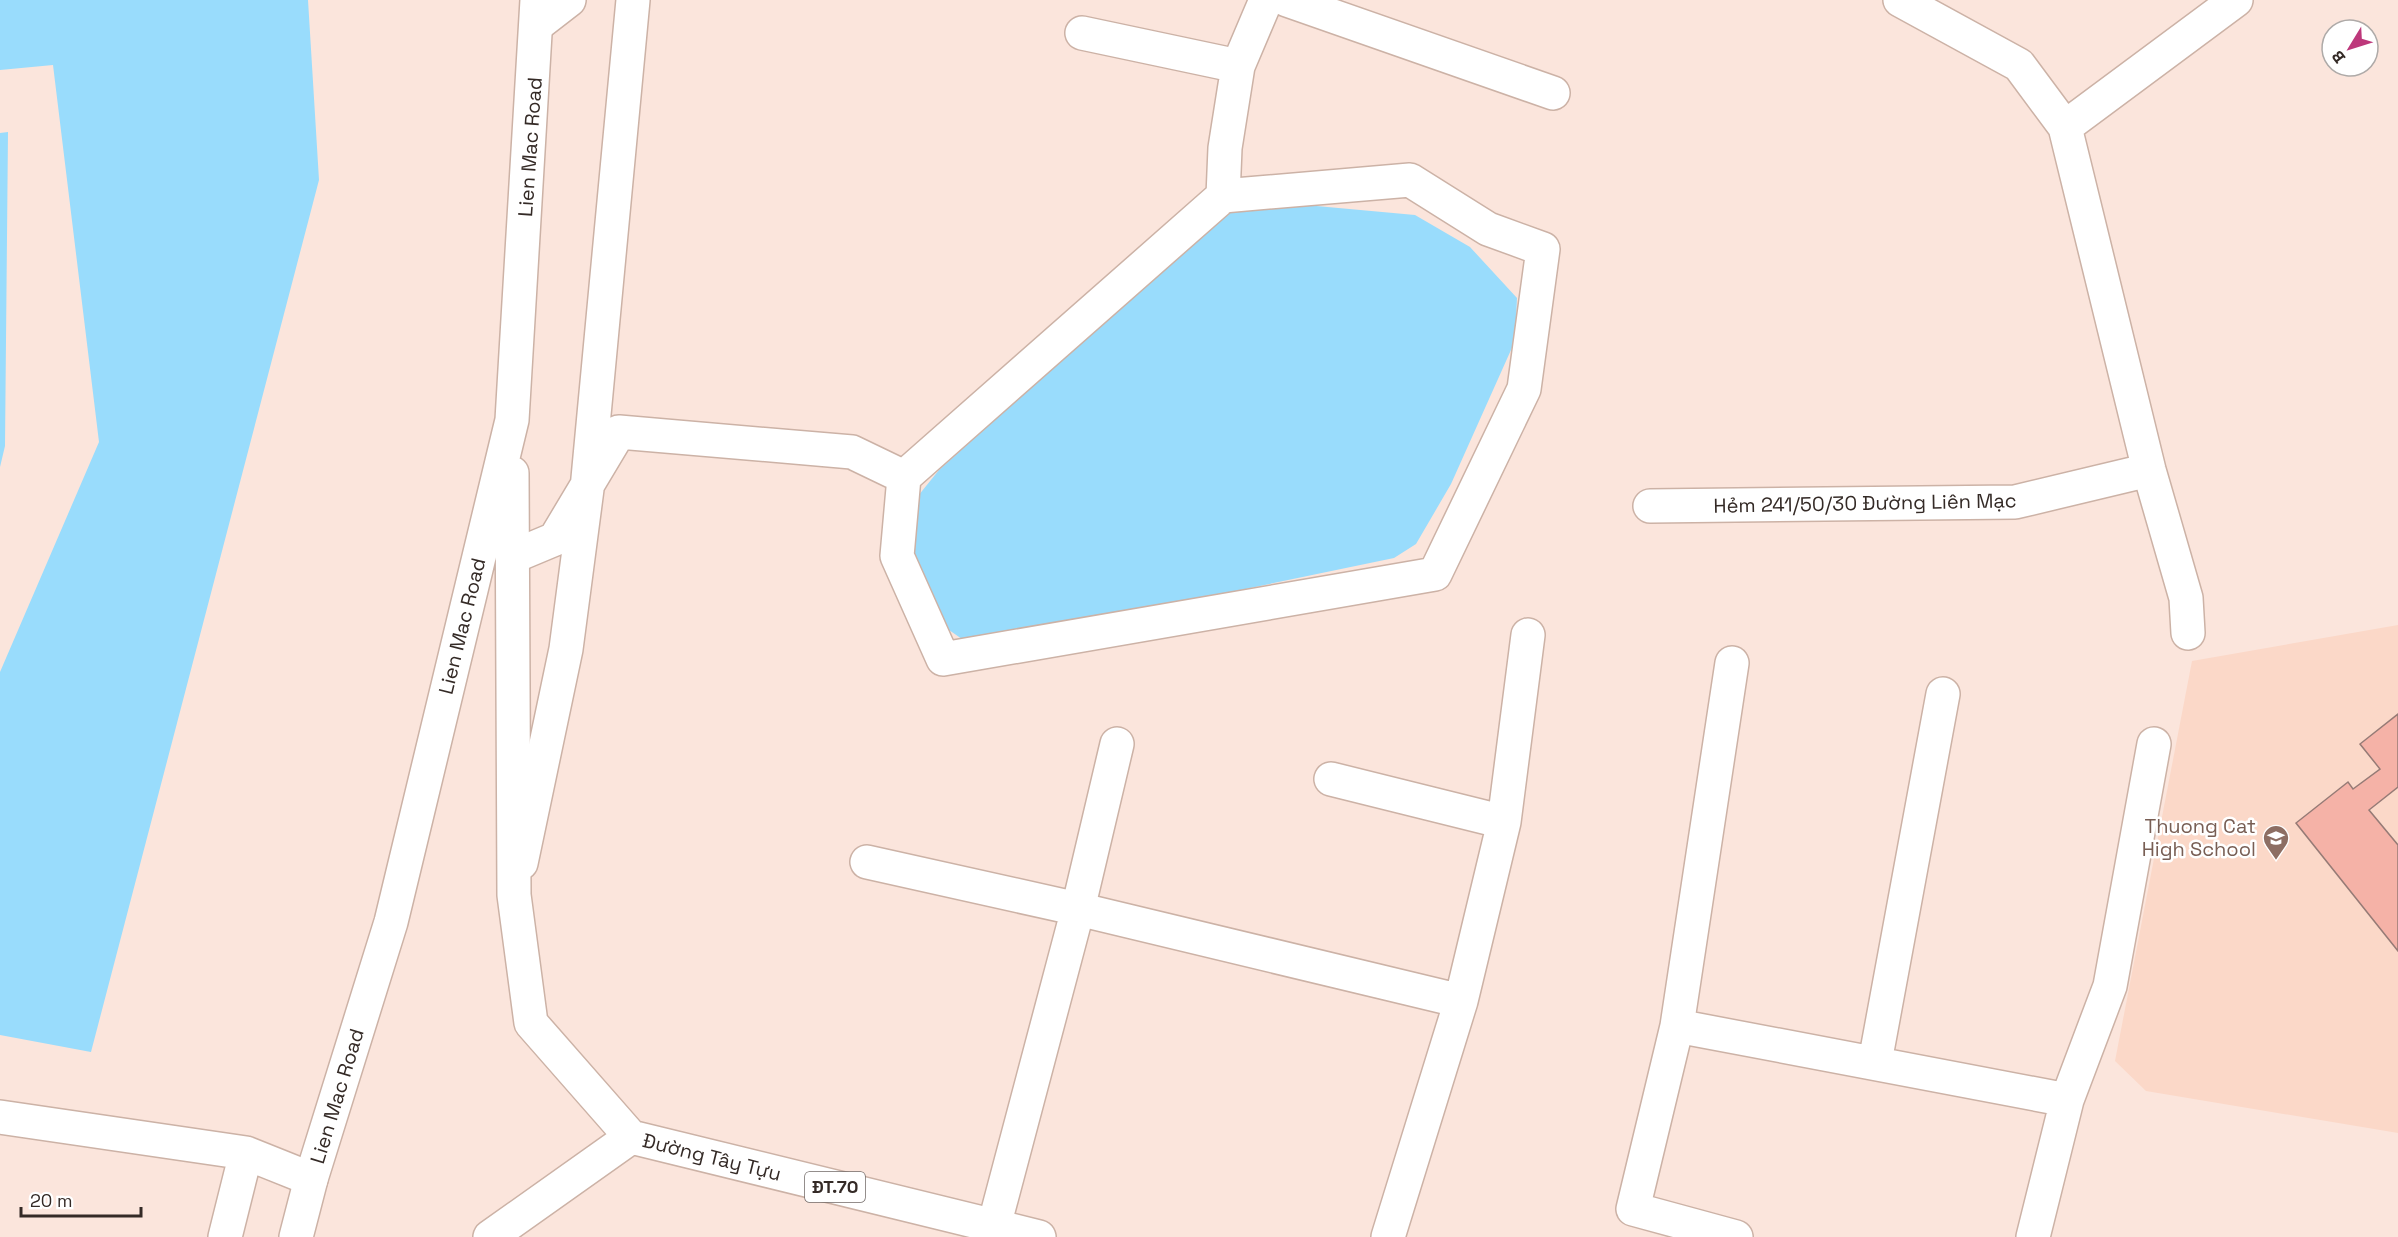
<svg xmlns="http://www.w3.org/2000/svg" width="2398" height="1237" viewBox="0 0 2398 1237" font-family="'Space Grotesk',sans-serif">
  <rect width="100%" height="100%" fill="#fbe5dc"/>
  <path fill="#fbd8c8" d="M2398,625V1133L2146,1091L2115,1061L2192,661Z"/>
  <path fill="#99dcfc" d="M0,0H308L319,180L91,1052L0,1035V672L99,442L53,65L0,70Z
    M8,132L5,446L0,467V133Z
    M1262,201L1415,215L1470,247L1517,298L1515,341L1451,484L1416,544L1394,558L972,646L939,623L909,542L918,496L939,470L1224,215L1235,206Z"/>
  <path fill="#f5b2a7" stroke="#967b76" stroke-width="1.5" d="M2398,714V787L2369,810L2398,845V951L2296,823L2348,782L2353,789L2380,769L2360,744Z"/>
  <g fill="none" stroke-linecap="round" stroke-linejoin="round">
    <g stroke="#ccb2a6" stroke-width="36">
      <path id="minor" d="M1287,0L1553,93
        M1900,0L2019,65L2065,127L2149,470L2186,598L2188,633
        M538,24L569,0
        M1082,33L1238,66
        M2065,127L2236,0
        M1410,180L1488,229L1543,249L1524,389L1435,574L943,659L897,556L904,477L1223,196Z
        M1223,196L1225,148L1238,66L1266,0
        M1650,506L2015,502L2149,470
        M512,557L555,539L619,432L852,452L904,477
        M1732,663L1677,1026L2067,1100L2033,1237
        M1331,779L1504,822L1461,1001L1388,1237
        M1504,822L1528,635
        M867,862L1078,909L1461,1001
        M521,863L566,649L587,489L633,0
        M1677,1026L1633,1209L1736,1237
        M1875,1062L1943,694
        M2067,1100L2110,986L2154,744
        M0,1117L246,1153L311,1179
        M994,1226L1078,909L1117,744
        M225,1237L246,1153"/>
    </g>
    <g stroke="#ccb2a6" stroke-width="36">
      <path id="major" d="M512,473L514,895L531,1023L631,1137
        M631,1137L1039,1237
        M296,1237L311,1179L391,922L512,420L537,0
        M490,1237L631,1137"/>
    </g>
    <use href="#minor" stroke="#fff" stroke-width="33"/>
    <use href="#major" stroke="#fff" stroke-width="33"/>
  </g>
  <defs>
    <g id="school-pin" transform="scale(1.35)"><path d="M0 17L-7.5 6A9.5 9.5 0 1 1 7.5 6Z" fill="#8d6e63" stroke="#fff"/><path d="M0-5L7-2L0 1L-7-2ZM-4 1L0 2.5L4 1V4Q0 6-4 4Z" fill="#fff"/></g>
  </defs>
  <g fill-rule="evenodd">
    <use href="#school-pin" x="2276" y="838"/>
  </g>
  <g text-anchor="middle" stroke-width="5" stroke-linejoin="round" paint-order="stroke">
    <rect fill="#fff" stroke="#716a67" stroke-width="1.5" x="805" y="1172" width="60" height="30" rx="4.5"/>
    <g font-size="18" font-weight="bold" fill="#342a26">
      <text x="835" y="1193">ĐT.70</text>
    </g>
    <g font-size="20" fill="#342a26" stroke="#fff">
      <text transform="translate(530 147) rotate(-86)" y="7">Lien Mac Road</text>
      <text transform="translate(1865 503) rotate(-1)" y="7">Hẻm 241/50/30 Đường Liên Mạc</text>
      <text transform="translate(462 626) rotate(-76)" y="7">Lien Mac Road</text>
      <text transform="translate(337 1096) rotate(-73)" y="7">Lien Mac Road</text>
      <text transform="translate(712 1157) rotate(14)" y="7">Đường Tây Tựu</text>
    </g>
    <g font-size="20" fill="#785e54" stroke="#fff" text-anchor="end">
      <text x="2256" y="833">Thuong Cat<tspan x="2256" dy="23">High School</tspan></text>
    </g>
  </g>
  <g transform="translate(2350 48) rotate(232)"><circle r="28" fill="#ffffff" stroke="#aeaaa8" stroke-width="1.5"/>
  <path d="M0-4.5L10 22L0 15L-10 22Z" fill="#bd387b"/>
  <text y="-9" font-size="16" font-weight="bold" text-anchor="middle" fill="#342a26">B</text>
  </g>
  <path d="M21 1207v9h120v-9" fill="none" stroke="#342a26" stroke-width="3"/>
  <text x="30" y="1207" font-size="18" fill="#342a26" stroke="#ffffff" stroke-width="4.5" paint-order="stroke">20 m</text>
</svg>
